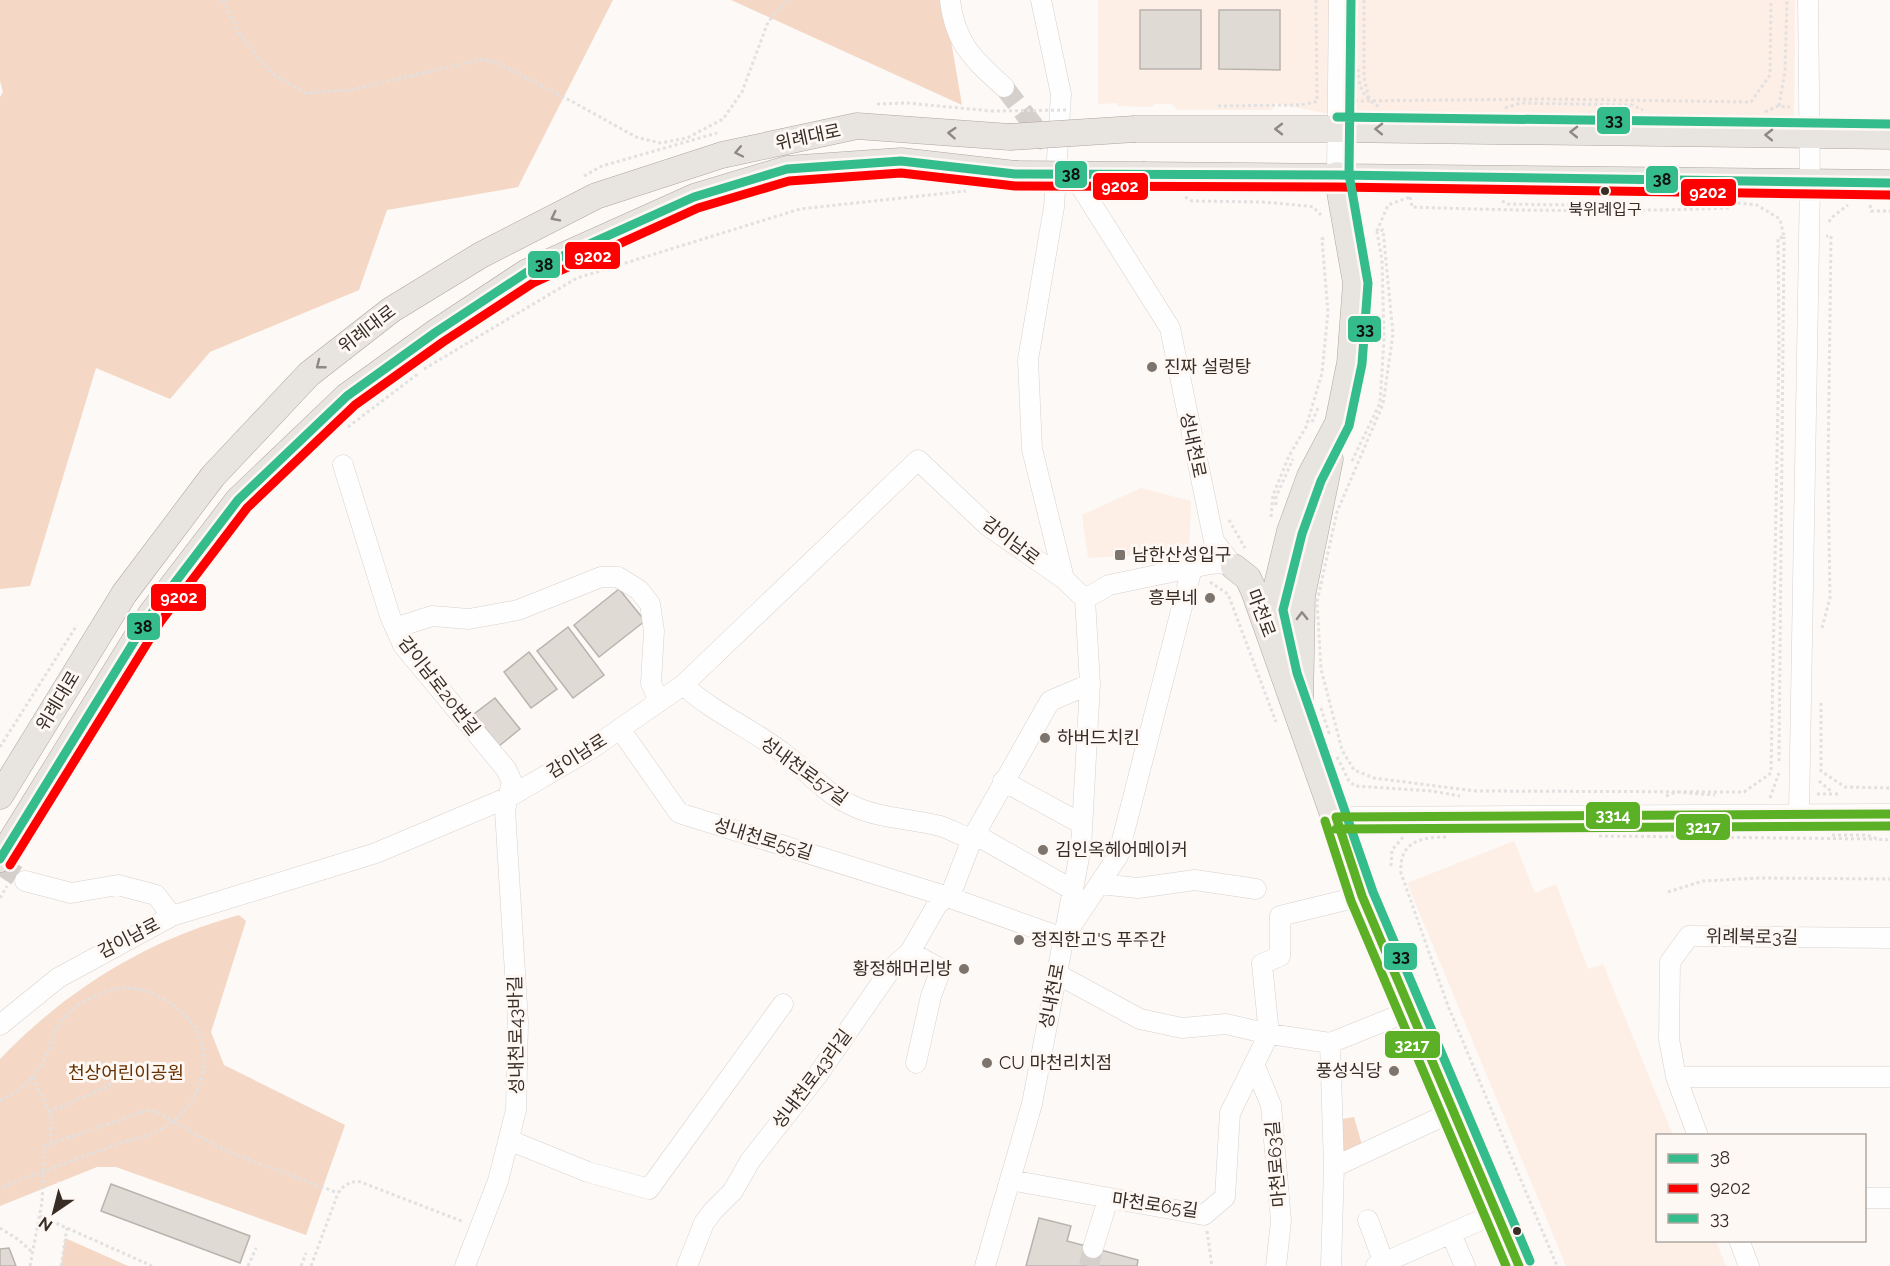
<svg xmlns="http://www.w3.org/2000/svg" width="1890" height="1266" viewBox="0 0 1890 1266" font-family="Raleway,'Noto Sans KR',sans-serif">
  <rect width="100%" height="100%" fill="#fcf9f6"/>
  <path fill="#fdefe6" d="M1098,0H1795L1794,127L1662,123L1609,117L1487,113L1426,117L1329,114L1274,103L1272,110H1175L1176,108L1171,104H1155L1152,107L1117,106V103L1098,104Z
    M1141,488L1191,501L1189,553L1088,558L1082,515Z
    M1514,841L1535,893L1556,884L1588,969L1603,964L1673,1135L1658,1136V1240L1716,1241L1726,1266H1566L1407,883Z"/>
  <path fill="#f4d7c4" d="M0,0H613L518,187L387,210L359,290L210,352L170,399L96,368L30,586L0,589V97L3,92L0,81Z
    M731,0H944L962,105Z
    M239,915L246,921L211,1032L224,1065L345,1125L306,1235L116,1167H97L0,1206V1059C66,990 147,940 239,915Z
    M1354,1117L1362,1145L1341,1155L1337,1120Z
    M65,1238L128,1266H61Z"/>
  <path fill="#e0dad4" stroke="#b9b3ae" stroke-width="1.5" d="M1140,10H1201V69H1140Z
    M1219,10H1280V70L1219,69Z
    M619,589L645,621L599,657L574,625Z
    M568,627L604,675L573,698L537,651Z
    M529,652L557,689L531,708L504,672Z
    M495,698L520,729L499,746L474,714Z
    M111,1184L250,1236L240,1263L101,1211Z
    M1039,1218L1071,1226L1067,1241L1138,1260L1137,1266H1026Z
    M9,1248L16,1266H0V1249Z"/>
  <g fill="none" stroke-linecap="round" stroke-linejoin="round">
    <path stroke="#d5d0cc" stroke-width="20" stroke-dasharray="20 10" stroke-linecap="butt" d="M1004,87L1048,144
      M0,865L25,881
      M1089,1266L1093,1248"/>
    <g stroke="#d8d1cc" stroke-width="21">
      <path id="minor" d="M950,0C955,43 973,59 1004,87
        M1041,0L1061,94L1054,207L1028,360L1032,449L1064,579L1085,599
        M1337,175L1339,0
        M1081,187L1170,328L1214,541L1234,567
        M343,465L390,616L403,645L506,769L512,782L505,810L518,1022L516,1110L498,1181L465,1266
        M395,628L432,616L469,619L518,610L601,577H618L639,590L650,604L654,631L651,683L659,702
        M683,685C713,712 750,728 782,752C806,769 823,792 851,805C879,819 910,818 940,826C956,831 965,840 983,839L1073,890
        M620,729L679,813L945,896L1063,938L1118,856L1192,568
        M1003,781L1080,823
        M1799,813L1810,183L1808,0
        M1336,817L1890,814
        M25,881L71,893L118,885L156,895L172,916
        M1099,884L1138,888L1195,880L1256,889
        M910,952L941,969L931,996L916,1063
        M1057,974L1140,1019L1182,1028L1226,1024L1269,1034L1262,964L1280,956V916L1362,896
        M0,1025L58,978L172,916L376,853L509,797L591,749L683,685L918,460L988,526L1064,579
        M1330,1043L1334,1167L1331,1266
        M1254,1064L1271,1105L1281,1221L1276,1266
        M1676,1077H1890
        M1698,1136L1676,1077L1669,1039L1670,962L1689,936L1890,938
        M509,1140L588,1172L649,1189L783,1004
        M1334,1167L1454,1111
        M1010,1180L1204,1215L1225,1197L1230,1113L1269,1034L1330,1043L1412,1010
        M1864,1198H1890
        M1368,1220L1385,1266
        M1451,1234L1465,1266
        M1739,1240L1749,1266
        M1093,1248L1108,1199
        M687,1266L704,1223L713,1211L733,1191L750,1161L819,1073L891,969L910,952L937,905L952,891L972,839L1050,701L1090,684
        M985,1266L1032,1104L1081,847L1090,684L1085,599L1109,585L1210,564L1221,563L1234,567
        M1376,1266L1497,1213"/>
    </g>
    <g stroke="#b0a59e" stroke-width="27">
      <path id="major" d="M1135,129H1337L1890,136
        M1145,175L1890,183
        M1234,567L1248,578L1254,591L1362,896L1519,1266
        M1275,629L1271,610L1290,531L1310,476L1338,423L1350,363L1356,283L1337,175
        M1300,707L1302,596L1330,459
        M0,796L124,594L213,476L309,374L391,310L481,255L596,196L722,155L857,126L1010,137
        M0,859L151,614L238,500L347,396L436,332L527,272L694,197L787,169L901,161L1015,174"/>
    </g>
    <path stroke="#e2e0e0" stroke-width="3" stroke-dasharray="3 3" stroke-linecap="butt" d="M223,0L239,33L269,71L305,93L349,90L484,59L499,64L573,102L636,137L660,143L687,138L723,119L742,92L768,22L787,0
      M1316,0L1317,100
      M1364,0V77L1369,99
      M1358,69C1359,88 1363,98 1380,107
      M1355,101L1544,99L1751,102L1770,75L1771,0
      M877,104L907,103L991,111
      M1218,106L1301,105L1319,101
      M1779,106L1785,71L1787,0
      M1505,108L1521,103L1632,105L1643,110
      M1765,112L1778,106L1790,107
      M584,176L602,166L717,133
      M1185,197L1192,201L1261,202L1308,206L1313,207L1321,215
      M1410,197L1412,207C1518,211 1623,212 1729,208V202L1757,205L1780,219L1784,237L1778,238L1779,349L1771,773L1744,792L1475,791L1374,778L1354,770L1342,750L1321,669L1317,602L1337,512L1383,404L1393,334L1383,230L1377,231L1388,205Z
      M1502,201L1508,204L1630,206L1638,203
      M1870,205L1871,211H1890
      M1829,222L1831,218L1848,205
      M424,369L577,278L800,209L966,191
      M1312,422L1318,408
      M348,427L419,373
      M1352,461L1380,403L1384,340L1382,260L1377,232
      M1276,505V497L1293,459
      M1271,517L1273,495L1289,456L1306,427L1322,373L1328,312L1322,239L1327,237
      M1229,520L1245,548
      M1210,582L1228,594L1276,722
      M1822,628L1830,598L1828,472L1831,236H1826
      M1821,703V771L1845,787L1890,788
      M1321,708L1330,736
      M0,747L77,625
      M1337,757L1349,781L1355,786L1431,791L1460,796
      M1779,761L1784,237
      M1819,781L1832,792
      M1817,794H1840
      M1666,796L1676,792L1715,795
      M1770,798L1779,773
      M1832,835H1867L1877,839L1890,840
      M1599,836L1877,839
      M1446,837C1420,837 1399,842 1401,873L1448,1006L1557,1266
      M1391,866L1392,850L1404,836
      M1668,892L1703,881L1759,878L1890,879
      M0,898L7,886
      M33,1077L51,1115V1143
      M0,1100C24,1090 40,1073 49,1049C52,1041 54,1031 59,1024C70,1007 97,993 116,989C139,984 167,998 183,1013C218,1045 206,1097 171,1123C157,1134 136,1138 120,1143C80,1158 40,1172 0,1188
      M49,1112L107,1087L125,1067
      M40,1216L152,1266
      M0,1228L19,1240L32,1252
      M1207,1231L1212,1266
      M30,1266L42,1202L45,1146L148,1110L157,1112L226,1151L338,1193
      M61,1266L67,1228
      M248,1266L256,1248
      M301,1266L306,1253
      M311,1266L338,1193C344,1185 348,1183 358,1181L464,1222"/>
    <use href="#minor" stroke="#fffefe" stroke-width="20"/>
    <use href="#major" stroke="#e8e4e0" stroke-width="26"/>
    <g stroke="#b0a59e" stroke-width="27" stroke-linecap="butt">
      <path id="major-bridge" d="M1010,137L1135,129
        M1015,174L1145,175"/>
    </g>
    <path stroke="#e2e0e0" stroke-width="3" stroke-dasharray="3 3" stroke-linecap="butt" d="M991,111L1068,110"/>
    <use href="#major-bridge" stroke="#e8e4e0" stroke-width="26"/>
    <g stroke="#fef8f4" stroke-width="14">
      <path id="bus-1" d="M0,859L151,614L238,500L347,396L436,332L527,272L694,197L787,169L901,161L1015,174L1337,175L1890,183"/>
    </g>
    <g stroke="#fef8f4" stroke-width="14">
      <path id="bus-2" d="M10,865L161,621L247,508L355,405L443,342L533,283L698,208L789,181L901,173L1015,186L1337,187L1890,195"/>
    </g>
    <g stroke="#fef8f4" stroke-width="14">
      <path id="bus-3" d="M1351,0L1349,174L1368,283L1362,364L1349,426L1321,481L1302,534L1283,610L1297,673L1373,892L1530,1261
        M1337,117L1890,124"/>
    </g>
    <g stroke="#fef8f4" stroke-width="14">
      <path id="bus-4" d="M1336,817L1890,814
        M1336,817L1362,896L1519,1266"/>
    </g>
    <g stroke="#fef8f4" stroke-width="14">
      <path id="bus-5" d="M1325,821L1351,901L1506,1266
        M1336,829L1890,826"/>
    </g>
    <use href="#bus-1" stroke="#34bc8d" stroke-width="9"/>
    <use href="#bus-2" stroke="#f00" stroke-width="9"/>
    <use href="#bus-3" stroke="#34bc8d" stroke-width="9"/>
    <use href="#bus-4" stroke="#5bb025" stroke-width="9"/>
    <use href="#bus-5" stroke="#5bb025" stroke-width="9"/>
  </g>
  <defs><path id="oneway-chevron" d="M-2-3.5L2.5 0L-2 3.5" fill="none" stroke-width="1.6" stroke-linecap="round" stroke-linejoin="round" transform="scale(1.5)"/></defs>
  <g stroke="#908882">
    <use href="#oneway-chevron" transform="translate(1279 129) rotate(180)"/>
    <use href="#oneway-chevron" transform="translate(1379 129) rotate(-179)"/>
    <use href="#oneway-chevron" transform="translate(1574 132) rotate(-179)"/>
    <use href="#oneway-chevron" transform="translate(952 133) rotate(-176)"/>
    <use href="#oneway-chevron" transform="translate(1769 135) rotate(-179)"/>
    <use href="#oneway-chevron" transform="translate(739 152) rotate(168)"/>
    <use href="#oneway-chevron" transform="translate(555 217) rotate(153)"/>
    <use href="#oneway-chevron" transform="translate(320 365) rotate(142)"/>
    <use href="#oneway-chevron" transform="translate(1302 616) rotate(-91)"/>
  </g>
  <g fill="#382d25" stroke="#fef8f4" stroke-width="2">
    <circle cx="1605" cy="191" r="5"/>
    <circle cx="1517" cy="1231" r="5"/>
  </g>
  <g fill="#7d746e" stroke="#fef8f4" stroke-width="2">
    <circle cx="1152" cy="367" r="6"/>
    <rect x="1114" y="549" width="12" height="12" rx="3"/>
    <circle cx="1210" cy="598" r="6"/>
    <circle cx="1045" cy="738" r="6"/>
    <circle cx="1043" cy="850" r="6"/>
    <circle cx="1019" cy="940" r="6"/>
    <circle cx="964" cy="969" r="6"/>
    <circle cx="987" cy="1063" r="6"/>
    <circle cx="1394" cy="1071" r="6"/>
  </g>
  <g text-anchor="middle" stroke-width="6" stroke-linejoin="round" paint-order="stroke">
    <g font-size="16" fill="#382d25" stroke="#fef8f4">
      <text x="1605" y="215">북위례입구</text>
    </g>
    <g font-size="18" fill="#382d25" stroke="#fef8f4">
      <text transform="translate(808 137) rotate(-12)" y="6">위례대로</text>
      <text transform="translate(367 329) rotate(-37)" y="6">위례대로</text>
      <text transform="translate(1193 445) rotate(78)" y="6">성내천로</text>
      <text transform="translate(1011 541) rotate(37)" y="6">감이남로</text>
      <text transform="translate(1261 613) rotate(69)" y="6">마천로</text>
      <text transform="translate(439 686) rotate(52)" y="6">감이남로20번길</text>
      <text transform="translate(58 701) rotate(-59)" y="6">위례대로</text>
      <text transform="translate(577 756) rotate(-32)" y="6">감이남로</text>
      <text transform="translate(804 771) rotate(36)" y="6">성내천로57길</text>
      <text transform="translate(763 839) rotate(17)" y="6">성내천로55길</text>
      <text transform="translate(1752 937) rotate(1)" y="6">위례북로3길</text>
      <text transform="translate(129 938) rotate(-27)" y="6">감이남로</text>
      <text transform="translate(1052 996) rotate(-79)" y="6">성내천로</text>
      <text transform="translate(516 1035) rotate(-91)" y="6">성내천로43바길</text>
      <text transform="translate(812 1079) rotate(-53)" y="6">성내천로43라길</text>
      <text transform="translate(1276 1164) rotate(-95)" y="6">마천로63길</text>
      <text transform="translate(1155 1205) rotate(8)" y="6">마천로65길</text>
    </g>
    <g font-size="18" fill="#382d25" stroke="#fef8f4" text-anchor="start">
      <text x="1164" y="373">진짜 설렁탕</text>
      <text x="1132" y="561">남한산성입구</text>
      <text x="1198" y="604" text-anchor="end">흥부네</text>
      <text x="1057" y="744">하버드치킨</text>
      <text x="1055" y="856">김인옥헤어메이커</text>
      <text x="1031" y="946">정직한고'S 푸주간</text>
      <text x="952" y="975" text-anchor="end">황정해머리방</text>
      <text x="999" y="1069">CU 마천리치점</text>
      <text x="1382" y="1077" text-anchor="end">풍성식당</text>
    </g>
    <g font-size="18" fill="#652f01" stroke="#fef8f4">
      <text x="126" y="1079">천상어린이공원</text>
    </g>
  </g>
  <g stroke="#fef8f4" stroke-width="2">
    <rect x="1596" y="106" width="35" height="29" rx="6" fill="#34bc8d"/>
    <rect x="1054" y="160" width="34" height="29" rx="6" fill="#34bc8d"/>
    <rect x="1645" y="165" width="34" height="29" rx="6" fill="#34bc8d"/>
    <rect x="1092" y="172" width="57" height="29" rx="6" fill="#f00"/>
    <rect x="1680" y="178" width="57" height="29" rx="6" fill="#f00"/>
    <rect x="564" y="241" width="57" height="29" rx="6" fill="#f00"/>
    <rect x="527" y="250" width="34" height="29" rx="6" fill="#34bc8d"/>
    <rect x="1347" y="315" width="35" height="28" rx="6" fill="#34bc8d"/>
    <rect x="150" y="583" width="57" height="29" rx="6" fill="#f00"/>
    <rect x="126" y="612" width="35" height="29" rx="6" fill="#34bc8d"/>
    <rect x="1585" y="801" width="56" height="29" rx="6" fill="#5bb025"/>
    <rect x="1675" y="813" width="56" height="28" rx="6" fill="#5bb025"/>
    <rect x="1383" y="942" width="35" height="29" rx="6" fill="#34bc8d"/>
    <rect x="1384" y="1030" width="57" height="29" rx="6" fill="#5bb025"/>
  </g>
  <g font-size="16" text-anchor="middle" font-weight="bold" fill="#fff">
    <text x="1120" y="192">9202</text>
    <text x="1708" y="198">9202</text>
    <text x="593" y="262">9202</text>
    <text x="179" y="603">9202</text>
    <text x="1613" y="821">3314</text>
    <text x="1703" y="833">3217</text>
    <text x="1412" y="1051">3217</text>
  </g>
  <g font-size="16" text-anchor="middle" font-weight="bold" fill="#111">
    <text x="1614" y="126">33</text>
    <text x="1071" y="180">38</text>
    <text x="1662" y="185">38</text>
    <text x="544" y="270">38</text>
    <text x="1365" y="335">33</text>
    <text x="143" y="632">38</text>
    <text x="1401" y="962">33</text>
  </g>
  <rect x="1656" y="1134" width="210" height="108" fill="#fef8f4" stroke="#afa7a1" stroke-width="1.5"/>
  <rect x="1668" y="1154" width="30" height="9" fill="#34bc8d" stroke="#afa7a1" stroke-width="1.5"/>
  <text x="1710" y="1164" font-size="18" fill="#382d25">38</text>
  <rect x="1668" y="1184" width="30" height="9" fill="#ff0000" stroke="#afa7a1" stroke-width="1.5"/>
  <text x="1710" y="1194" font-size="18" fill="#382d25">9202</text>
  <rect x="1668" y="1214" width="30" height="9" fill="#34bc8d" stroke="#afa7a1" stroke-width="1.5"/>
  <text x="1710" y="1224" font-size="18" fill="#382d25">33</text>
  <g transform="translate(54 1212) rotate(215)" stroke="#fef8f4" stroke-width="4.5" paint-order="stroke">
  <path d="M0-4.5L10 22L0 15L-10 22Z" fill="#382d25"/>
  <text y="-9" font-size="16" font-weight="bold" text-anchor="middle" fill="#382d25">N</text>
  </g>
</svg>
